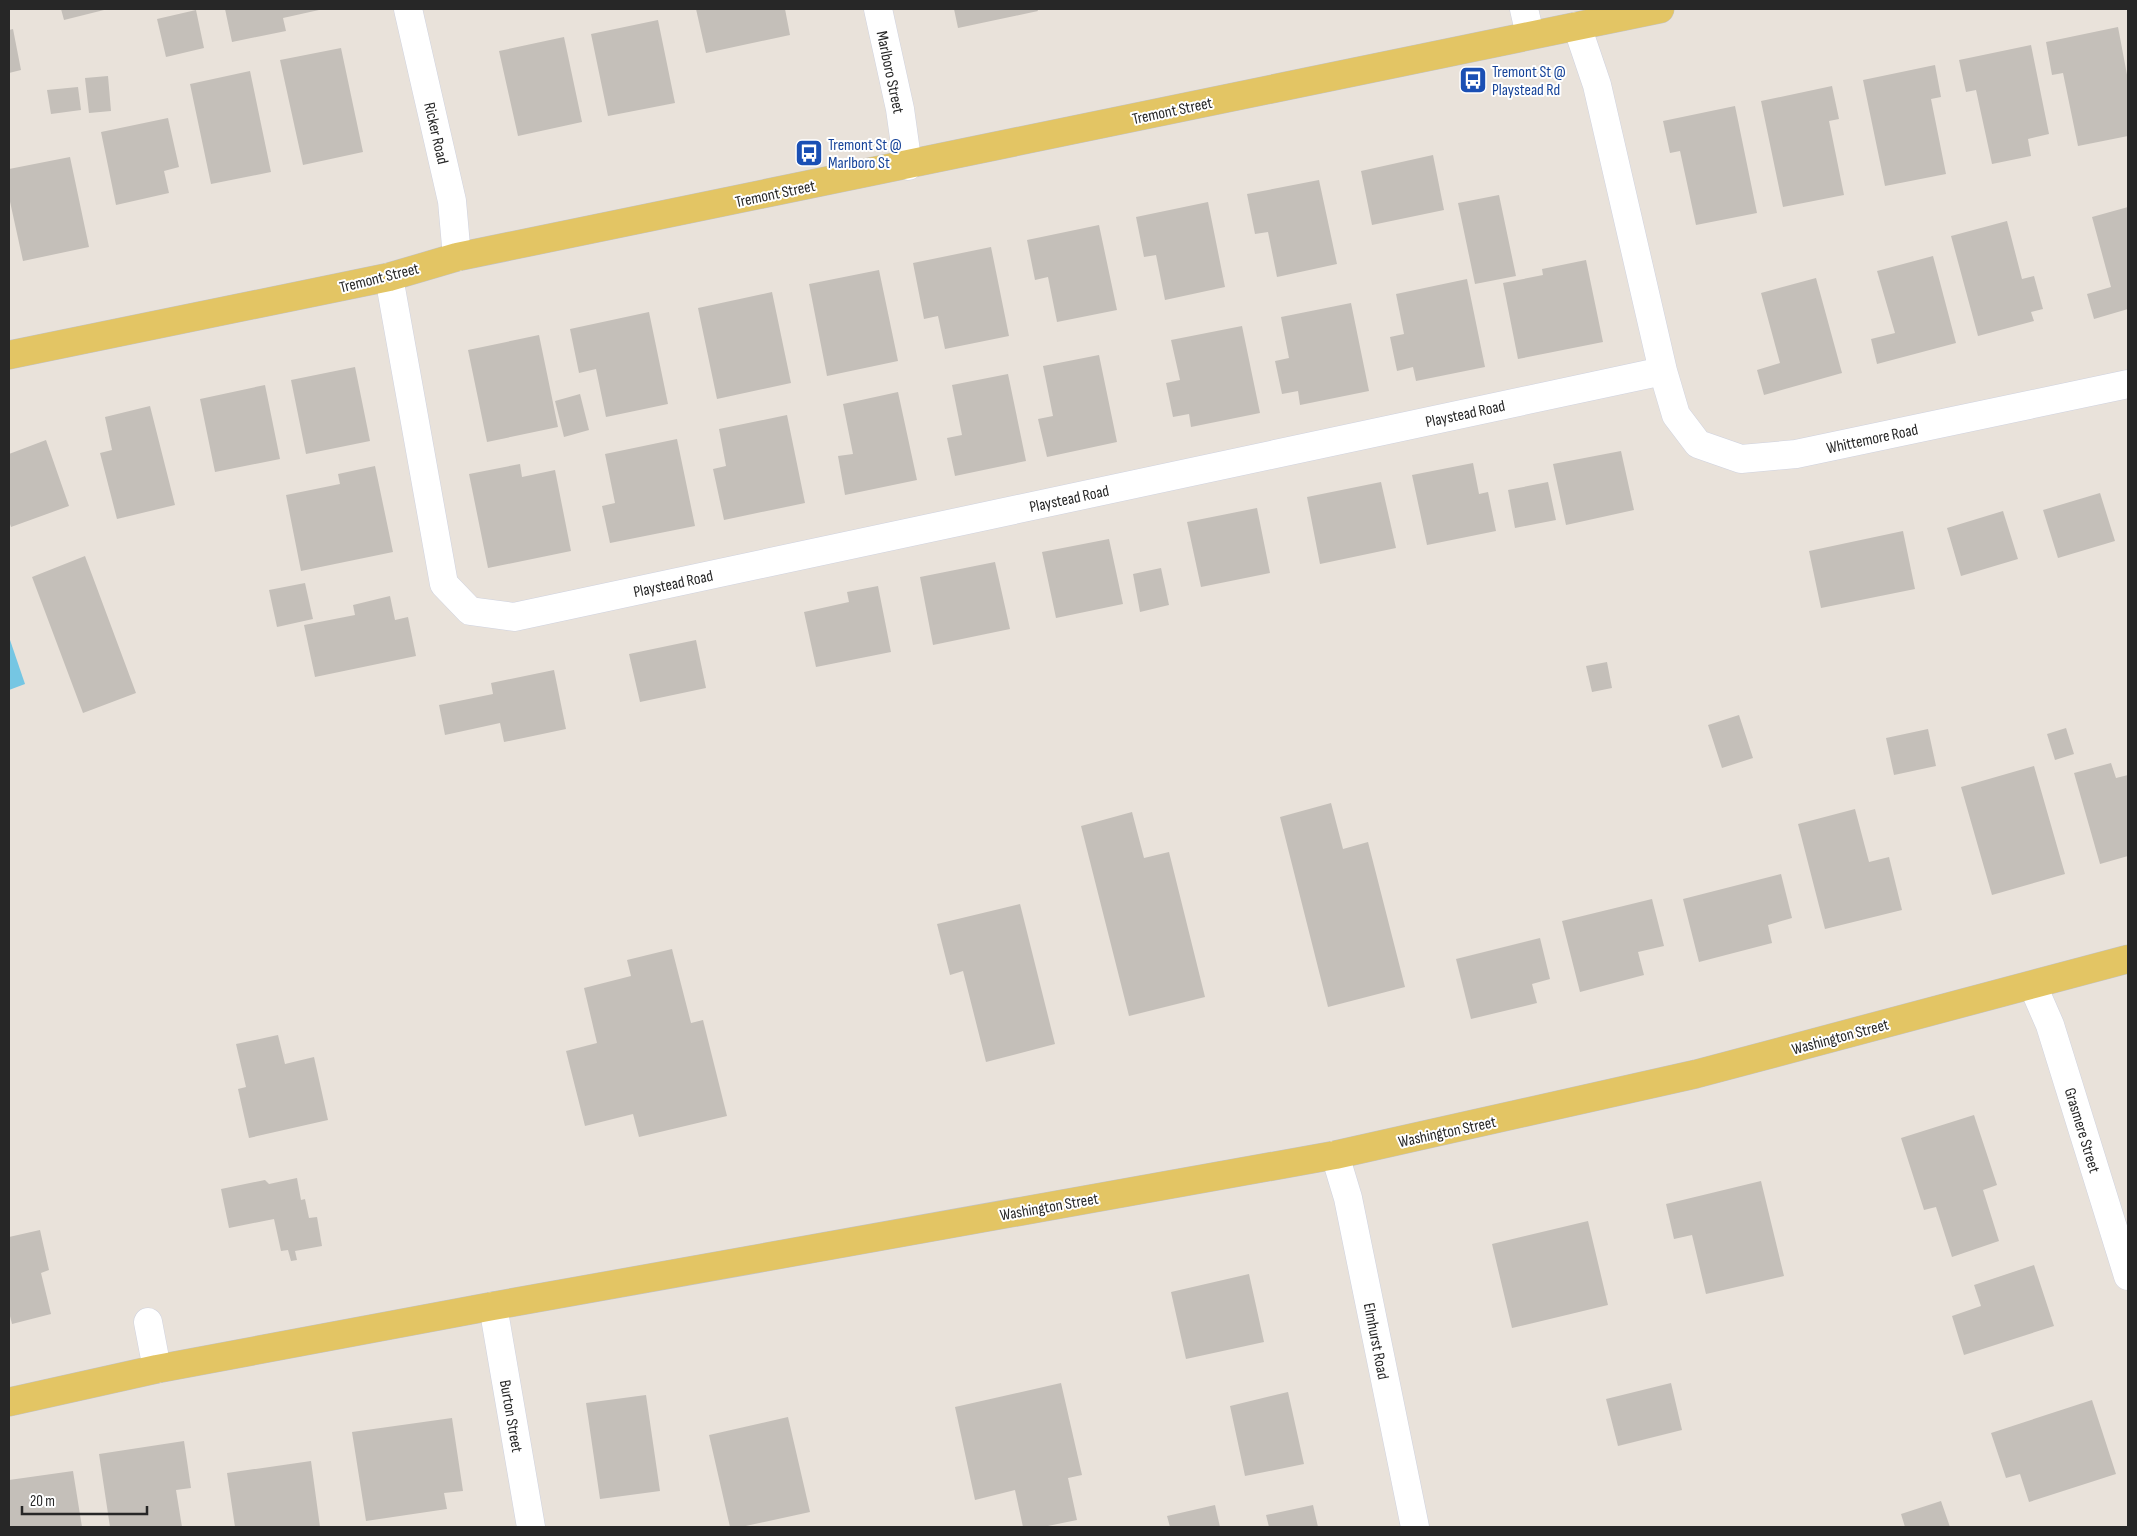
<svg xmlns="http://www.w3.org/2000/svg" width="2137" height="1536" viewBox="0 0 2137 1536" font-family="'Sofia Sans Condensed',sans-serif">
  <rect width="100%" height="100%" fill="#e9e2da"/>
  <path fill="#75c6e3" d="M9,637L25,684L9,690Z"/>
  <path fill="#c4bfb9" d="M61,9H108L64,20Z
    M225,9H319V10L283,18L286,31L232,42Z
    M696,9H785L790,35L706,53Z
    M954,9H1037L1038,11L958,28Z
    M196,10L204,48L166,57L157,19Z
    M658,20L675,103L608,116L591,34Z
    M2118,27L2128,80V136L2078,146L2063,73L2052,75L2046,42Z
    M13,29L21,70L9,73V30Z
    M564,37L582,122L518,136L499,51Z
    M2031,45L2049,134L2028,139L2031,156L1992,164L1976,90L1966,92L1959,60Z
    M341,48L363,152L303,165L280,60Z
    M1935,65L1941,97L1931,99L1946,174L1885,186L1863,80Z
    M250,71L271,172L211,184L190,84Z
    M108,76L111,111L89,113L85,78Z
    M1832,86L1839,119L1829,121L1844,195L1783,207L1761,101Z
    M78,87L81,110L51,114L47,90Z
    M1735,106L1757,213L1696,225L1680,151L1670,153L1663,121Z
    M168,118L179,167L164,171L169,193L116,205L101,132Z
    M1433,155L1444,210L1372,225L1361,171Z
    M70,157L89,247L23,261L9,197V169Z
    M1319,180L1337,264L1277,277L1268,232L1255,234L1247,194Z
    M1499,195L1516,276L1475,284L1458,203Z
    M1208,202L1225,287L1165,300L1156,255L1144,257L1136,217Z
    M2128,207V309L2094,319L2087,294L2111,287L2092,217Z
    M2007,221L2022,279L2034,276L2043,309L2031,312L2034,321L1978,336L1951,236Z
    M1099,225L1117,310L1057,322L1048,277L1035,280L1027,240Z
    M991,247L1009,336L945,349L938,316L924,319L913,263Z
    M1933,256L1956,343L1877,364L1871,339L1895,333L1877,271Z
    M1586,260L1603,342L1518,359L1503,283L1543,275L1542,269Z
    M879,270L898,361L827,376L809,284Z
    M1816,278L1842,373L1764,395L1757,370L1780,363L1761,293Z
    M1467,279L1485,367L1416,381L1413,367L1397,371L1390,337L1404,334L1396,294Z
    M772,292L791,383L717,399L698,308Z
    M1351,303L1369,391L1300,405L1298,391L1282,394L1275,361L1289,358L1281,317Z
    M649,312L668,404L606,417L596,369L579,373L570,329Z
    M1242,326L1260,413L1191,427L1189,414L1173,417L1166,383L1180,380L1171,340Z
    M539,335L558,427L487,442L468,350Z
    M1099,355L1117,442L1047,457L1038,419L1053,416L1043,366Z
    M355,367L370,441L306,454L291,380Z
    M1008,374L1026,461L955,476L947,438L962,435L952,385Z
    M265,385L280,459L215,472L200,399Z
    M898,392L917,480L845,495L838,456L853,454L843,404Z
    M580,394L589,430L564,437L555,401Z
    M150,406L175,505L117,519L100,453L112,450L105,417Z
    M787,415L805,503L724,520L713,469L726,466L719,429Z
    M677,439L695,526L610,543L602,506L615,503L605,454Z
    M46,440L69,506L11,527L9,521V454Z
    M1621,451L1634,510L1566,525L1553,464Z
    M1473,463L1479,494L1488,492L1496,531L1427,545L1412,475Z
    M520,464L522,477L555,470L571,551L488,568L469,474Z
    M375,466L393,552L301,571L286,495L340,484L338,474Z
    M1381,482L1396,548L1320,564L1307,497Z
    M1548,482L1556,520L1515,528L1508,490Z
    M2100,493L2115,541L2058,558L2043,510Z
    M1257,508L1270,573L1201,587L1187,522Z
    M2003,511L2018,559L1961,576L1947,528Z
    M1903,531L1915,589L1821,608L1809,551Z
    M1109,539L1123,604L1056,618L1042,552Z
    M85,556L136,693L83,713L32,577Z
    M995,562L1010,629L933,645L920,577Z
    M1161,568L1169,605L1140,612L1133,574Z
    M305,583L313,619L277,627L269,590Z
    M878,586L891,652L816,667L804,612L849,602L847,592Z
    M390,596L395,620L408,617L416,656L315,677L304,625L355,615L353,605Z
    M696,640L706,688L640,702L629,654Z
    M1607,662L1612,688L1592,692L1586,666Z
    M554,670L566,729L504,742L500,723L445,735L439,705L493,694L491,683Z
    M1739,715L1753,758L1722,768L1708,725Z
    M2066,728L2074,754L2055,760L2047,734Z
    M1928,729L1936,766L1894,775L1886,738Z
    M2111,763L2116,778L2128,775V856L2100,864L2074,773Z
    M2034,766L2065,874L1992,895L1961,787Z
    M1331,803L1343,849L1368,842L1405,987L1328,1007L1280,817Z
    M1855,809L1869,862L1889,857L1902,910L1825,929L1798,824Z
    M1132,812L1144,858L1169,852L1205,997L1129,1016L1081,826Z
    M1781,874L1792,918L1768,925L1772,943L1699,962L1683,899Z
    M1652,899L1664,946L1638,952L1644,975L1580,992L1562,921Z
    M1020,904L1055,1044L986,1062L963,971L950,975L937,924Z
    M1540,938L1550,979L1532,984L1537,1003L1471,1019L1456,959Z
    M672,949L691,1023L703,1020L727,1116L639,1137L633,1114L585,1126L566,1051L597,1043L584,988L631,976L627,960Z
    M278,1035L285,1064L314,1057L328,1120L249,1138L238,1089L246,1087L236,1044Z
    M1974,1115L1997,1185L1983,1190L1999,1241L1952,1257L1936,1207L1924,1210L1901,1138Z
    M297,1178L301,1200L305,1199L309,1218L317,1217L322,1246L295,1251L297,1260L291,1261L288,1250L281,1251L274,1219L229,1228L221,1189L265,1180L269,1184Z
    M1761,1181L1784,1276L1706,1294L1692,1235L1674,1239L1666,1204Z
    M1588,1221L1608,1305L1512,1328L1492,1244Z
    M40,1230L49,1270L41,1273L51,1314L12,1324L9,1312V1237Z
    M2034,1265L2054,1326L1964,1355L1952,1316L1981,1306L1974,1285Z
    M1249,1274L1264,1342L1186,1359L1171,1292Z
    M1061,1383L1082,1475L1068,1478L1077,1520L1043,1527H1023L1015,1490L975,1500L955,1407Z
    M1671,1383L1682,1430L1618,1446L1606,1399Z
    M1288,1392L1304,1464L1245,1476L1230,1406Z
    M646,1395L660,1491L600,1499L586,1403Z
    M2092,1400L2116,1474L2029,1502L2020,1474L2006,1478L1991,1433Z
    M788,1417L810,1512L741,1527H730L709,1435Z
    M452,1418L463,1491L444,1493L447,1509L366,1521L352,1432Z
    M184,1441L191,1488L176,1490L182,1527H110L99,1454Z
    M311,1461L320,1527H235L227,1473Z
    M73,1471L82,1527H9V1480Z
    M1941,1501L1950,1527H1905L1901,1514Z
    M1215,1505L1220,1527H1170L1167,1516Z
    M1313,1505L1318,1527H1269L1266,1515Z"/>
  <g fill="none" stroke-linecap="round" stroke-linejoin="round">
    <g stroke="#cfd2df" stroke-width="29">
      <path id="minor" d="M408,9L452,201L457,257
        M878,9L900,109L908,166
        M1524,9L1530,35
        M1577,26L1597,85L1663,371L1676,415L1698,444L1741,459L1796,454L2128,384
        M389,277L444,584L470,611L514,617L1663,371
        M2033,986L2050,1025L2128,1276
        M1335,1155L1348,1198L1415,1527
        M493,1306L531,1527
        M148,1322L157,1369"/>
    </g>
    <g stroke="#c3c3c3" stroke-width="29">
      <path id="major" d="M9,355L389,277L457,257L1660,9
        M9,1402L157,1369L493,1306L1335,1155L1696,1074L2128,959"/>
    </g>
    <use href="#minor" stroke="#fff" stroke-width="28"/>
    <use href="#major" stroke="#e3c564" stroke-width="28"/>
  </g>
  <defs>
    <g id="bus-square" transform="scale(1.4375)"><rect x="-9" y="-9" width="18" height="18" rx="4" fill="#1a4fb4" stroke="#fff"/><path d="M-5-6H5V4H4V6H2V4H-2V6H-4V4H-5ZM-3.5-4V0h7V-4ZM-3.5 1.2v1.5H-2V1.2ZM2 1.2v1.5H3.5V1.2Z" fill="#fff"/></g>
  </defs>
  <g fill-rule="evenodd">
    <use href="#bus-square" x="1473" y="80"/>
    <use href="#bus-square" x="809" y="153"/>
  </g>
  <g text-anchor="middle" stroke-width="4" stroke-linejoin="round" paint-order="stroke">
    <g font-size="16" fill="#164399" stroke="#fff" text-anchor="start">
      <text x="1492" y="77">Tremont St @<tspan x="1492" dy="18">Playstead Rd</tspan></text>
      <text x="828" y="150">Tremont St @<tspan x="828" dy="18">Marlboro St</tspan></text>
    </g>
    <g font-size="16" fill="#272727" stroke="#fff">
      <text transform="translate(891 72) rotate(78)" y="6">Marlboro Street</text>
      <text transform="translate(1172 110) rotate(-12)" y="6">Tremont Street</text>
      <text transform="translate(437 133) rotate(77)" y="6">Ricker Road</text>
      <text transform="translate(775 193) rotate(-12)" y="6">Tremont Street</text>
      <text transform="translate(379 277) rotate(-14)" y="6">Tremont Street</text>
      <text transform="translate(1465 413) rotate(-12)" y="6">Playstead Road</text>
      <text transform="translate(1872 438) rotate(-12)" y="6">Whittemore Road</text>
      <text transform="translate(1069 498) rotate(-12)" y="6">Playstead Road</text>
      <text transform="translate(673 583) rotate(-12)" y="6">Playstead Road</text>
      <text transform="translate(1840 1036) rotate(-15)" y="6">Washington Street</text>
      <text transform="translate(2083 1130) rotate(73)" y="6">Grasmere Street</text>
      <text transform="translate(1447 1131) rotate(-12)" y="6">Washington Street</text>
      <text transform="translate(1049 1206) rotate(-10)" y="6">Washington Street</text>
      <text transform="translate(1377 1341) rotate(79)" y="6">Elmhurst Road</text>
      <text transform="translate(512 1416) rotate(80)" y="6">Burton Street</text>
    </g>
  </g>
  <rect width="2137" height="1536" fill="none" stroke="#272727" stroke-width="20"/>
  <path d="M22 1506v8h125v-8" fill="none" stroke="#272727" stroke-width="2.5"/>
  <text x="30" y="1506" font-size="15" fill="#272727" stroke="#ffffff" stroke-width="4" paint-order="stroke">20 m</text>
</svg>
